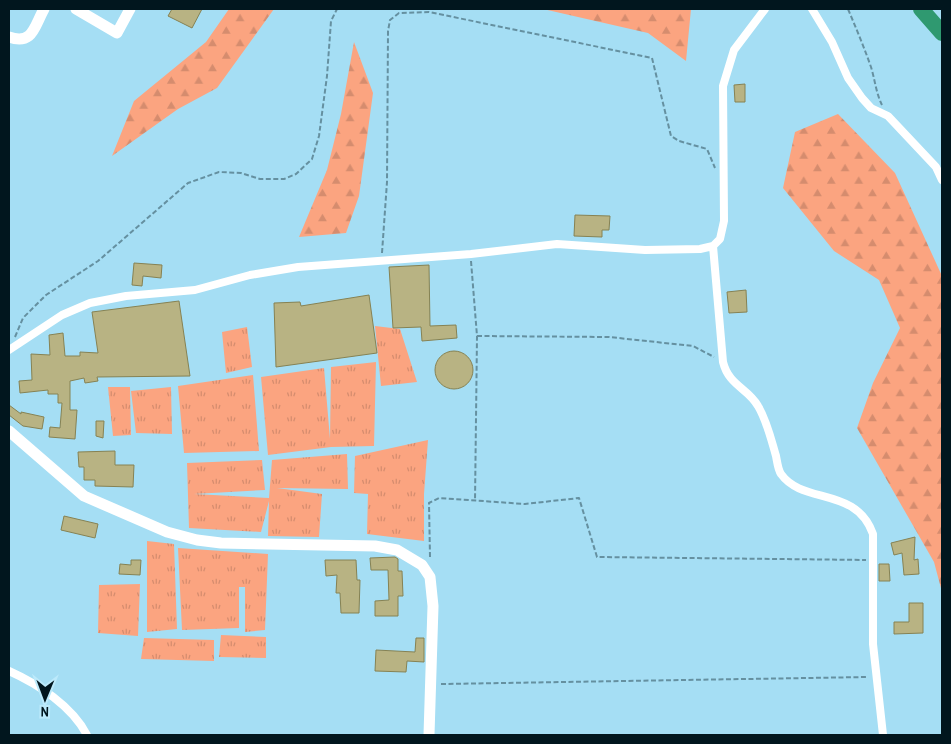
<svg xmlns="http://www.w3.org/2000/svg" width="951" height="744" viewBox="0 0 951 744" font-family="'Archivo Narrow',sans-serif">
  <defs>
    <pattern id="grass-tufts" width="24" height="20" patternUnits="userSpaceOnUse" patternTransform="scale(1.25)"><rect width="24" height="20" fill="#fba480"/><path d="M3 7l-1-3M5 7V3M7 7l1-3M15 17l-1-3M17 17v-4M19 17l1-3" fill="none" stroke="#d58c6e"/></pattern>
    <pattern id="forest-firs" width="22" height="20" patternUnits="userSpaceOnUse" patternTransform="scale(1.25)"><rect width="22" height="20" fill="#fba480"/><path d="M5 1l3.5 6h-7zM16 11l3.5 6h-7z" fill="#d58c6e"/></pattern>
  </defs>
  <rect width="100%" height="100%" fill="#a5def4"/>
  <path fill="url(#grass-tufts)" d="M375,326L400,329L417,382L381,386Z
    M247,327L252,367L226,373L222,332Z
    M376,362L374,446L331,447L268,455L261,377L324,368L330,439L331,367Z
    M253,375L259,451L184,453L178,386Z
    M108,387H130L131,435L113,436Z
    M171,387L172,434L136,433L131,391Z
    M428,440L424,494V541L367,534L368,494L354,493L355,456Z
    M347,454L348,489L277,488L322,494L319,537L268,536L269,501L261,532L189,528L187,463L262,460L265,490L194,494L269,498L272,460Z
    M147,541L174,544L177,629L147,632Z
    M178,548L268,554L265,630L245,632V587H239V628L182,630Z
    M140,584L138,636L98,633L99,585Z
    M221,635L266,637V658L219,657Z
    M144,638L214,640V661L141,659Z"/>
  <path fill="url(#forest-firs)" d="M229,9H274L217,88L178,109L112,156L134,101L206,42Z
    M543,9H691L686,61L648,33Z
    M354,42L373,93L359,196L346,233L299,237L327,170L341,114Z
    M838,114L895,173L942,276V592L934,562L857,428L873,383L900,328L879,280L834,251L783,188L795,132Z"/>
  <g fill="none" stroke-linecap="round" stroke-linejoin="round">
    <path stroke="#2f9970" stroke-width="16" d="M921,9L942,33"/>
  </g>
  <path fill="#b8b383" stroke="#868253" d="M172,9H202L192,28L168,16Z
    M745,84V102H735L734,85Z
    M575,215L610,216L609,230H602V237L574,236Z
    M134,263L162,265L161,278L143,276L142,286L132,285Z
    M429,265L430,326L456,325L457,338L422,341L421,327L393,328L389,267Z
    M746,290L747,312L729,313L727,292Z
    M369,295L377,353L276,367L274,303L300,302L301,306Z
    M179,301L190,376L97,377L98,381L85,383L84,378L70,381V410H77L75,439L49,437L50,427L60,428L62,403H58V394H48V390L20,393L19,381L32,380L31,354L50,355L49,335L63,333L65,356H80V352L98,353L92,312Z
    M435 370a19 19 0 1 1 38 0a19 19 0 1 1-38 0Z
    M9,405L21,414V412L44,417L42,429L23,426L9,415Z
    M96,421H104L103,438L96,436Z
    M115,451V465H134L133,487L95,486V480H84V467H79L78,452Z
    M64,516L98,524L95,538L61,530Z
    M915,537L914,560L918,559L919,574L904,575L902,553L894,555L891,543Z
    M395,557L398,559V571H402L403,596H398V616H375V601L389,600L388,570H371L370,558Z
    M131,560H141L140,575L119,574L120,564L131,565Z
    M325,560H356L357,580H360L359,613H341L340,593H336L337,575L326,576Z
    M879,564H889L890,581H879Z
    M909,603H923V633L894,634V622H909Z
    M416,638H424V662L407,661L406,672L375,671L376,650L415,652Z"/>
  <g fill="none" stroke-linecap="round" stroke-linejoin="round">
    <path stroke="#6590a0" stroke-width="2" stroke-dasharray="5 2.5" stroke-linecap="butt" d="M848,9C856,28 864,47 871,67C875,80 876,93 882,105
      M382,253L387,182L388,31L390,20L399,13L429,12L652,58L671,136L679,141L707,149L715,168
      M471,261L477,336L475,501
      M477,336L609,337L693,346L714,357
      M15,337L23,318L46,295L98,261L188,183L219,172L241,173L260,179H284L296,174L312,159L319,136L327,76L331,21L337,9
      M430,557L429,503L439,498L525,504L579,498L597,557L866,560
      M441,684L868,677"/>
    <path stroke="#fff" stroke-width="8" d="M812,9L832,42L848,78L862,98L871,108L888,116L936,167L942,180
      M713,246L723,362C729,386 748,388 758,406C767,421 771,439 776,456C777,461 778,470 781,474C803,505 856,486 873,534V644L883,735
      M9,350L62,315L90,303L126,296L195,290L250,275L298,267L471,254L557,244L645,250L700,249L713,246L720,239L724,221L723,86L734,50L765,9
      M9,671C38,684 72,706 87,735"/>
    <path stroke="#fff" stroke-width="11" d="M76,9L117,33L130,9
      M9,37C33,45 34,27 44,9
      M9,431L84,496L167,532L197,540L221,543L375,546L397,550L422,565L430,577L433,606L429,735"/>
  </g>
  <rect width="951" height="744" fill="none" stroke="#01161e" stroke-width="20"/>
  <g transform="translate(45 699) rotate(181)" stroke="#bceafb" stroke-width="4" paint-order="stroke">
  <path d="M0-4L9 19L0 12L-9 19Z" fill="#01161e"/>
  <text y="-8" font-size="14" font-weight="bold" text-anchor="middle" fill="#01161e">N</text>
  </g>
</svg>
